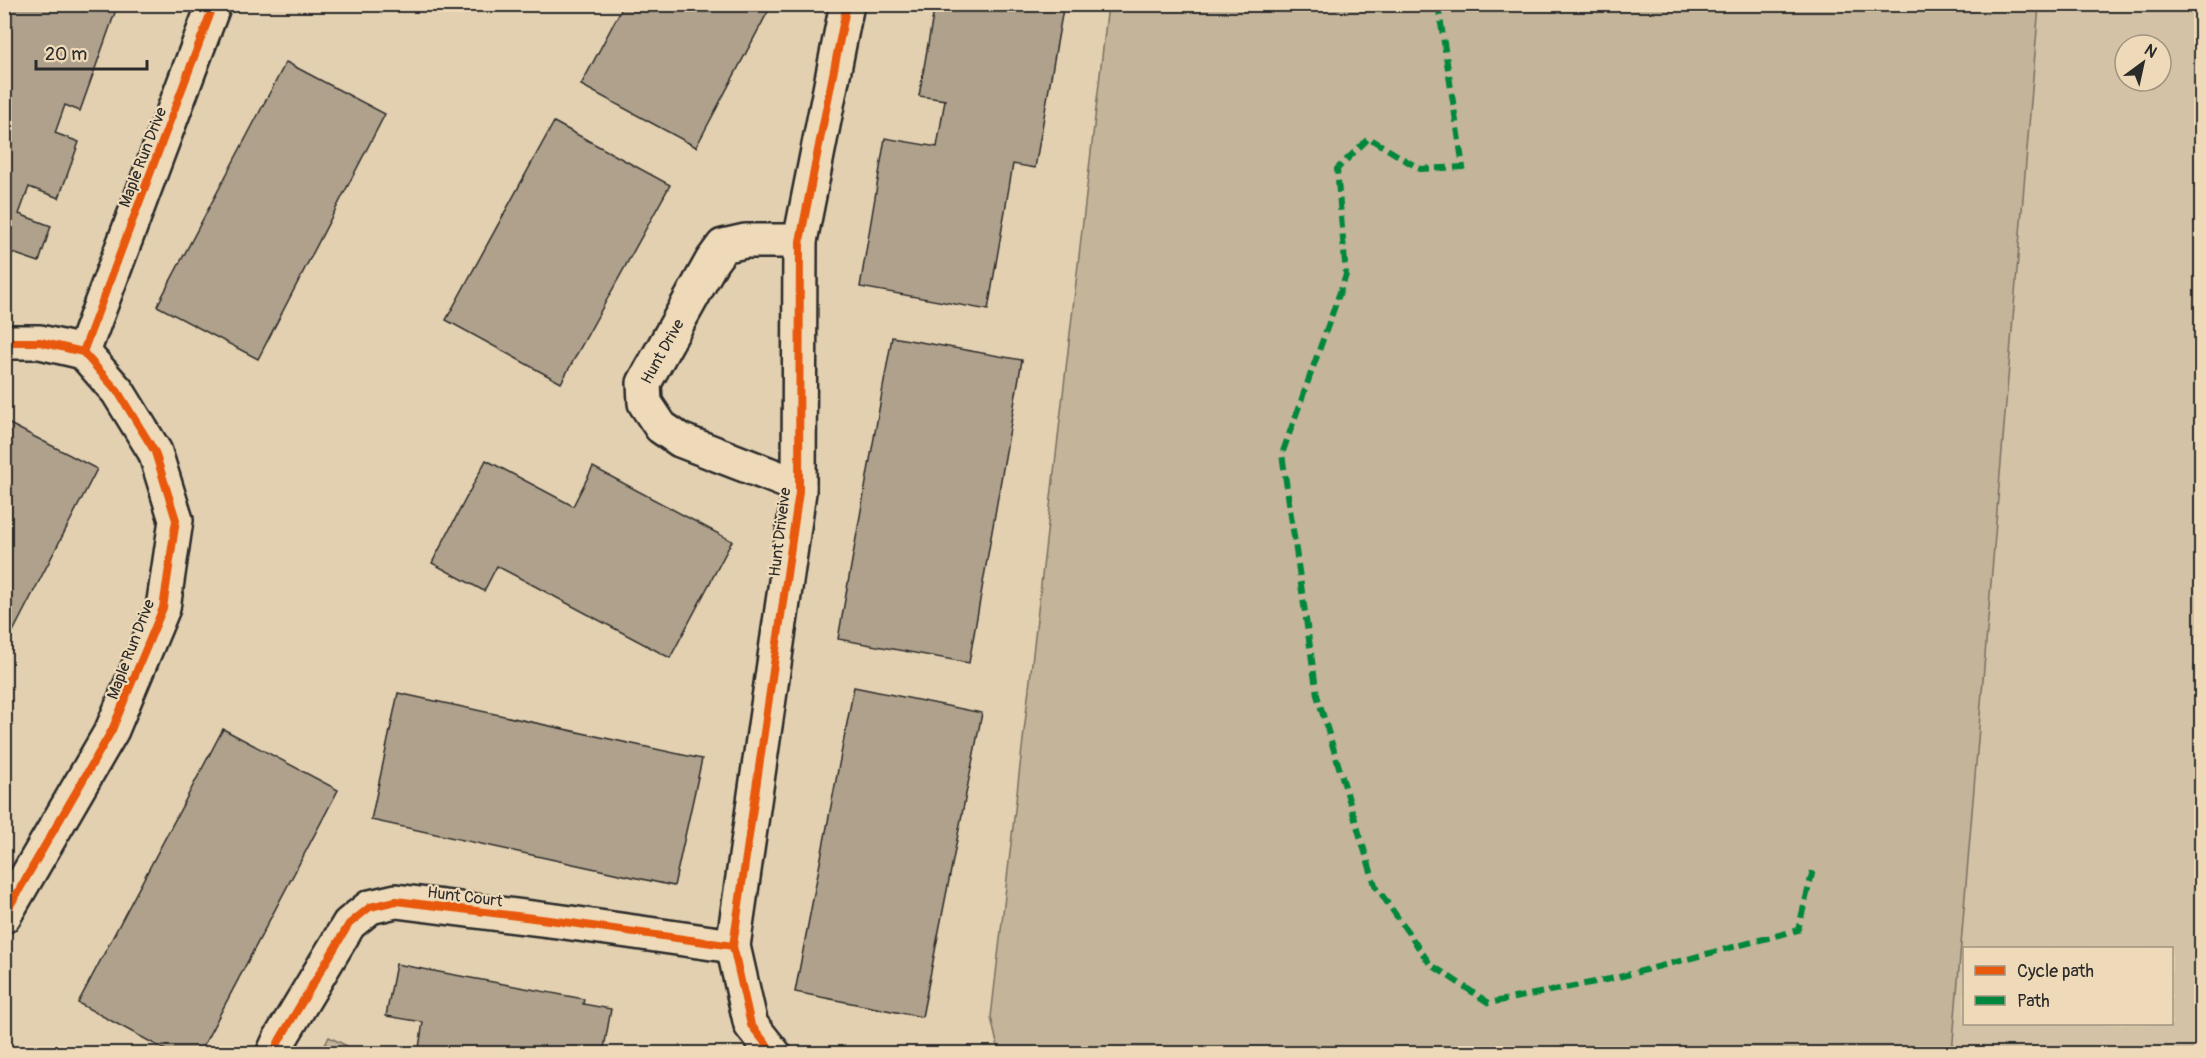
<svg xmlns="http://www.w3.org/2000/svg" width="2206" height="1058" viewBox="0 0 2206 1058" font-family="Pangolin,sans-serif">
  <rect width="100%" height="100%" fill="#e2d0b0"/>
  <filter id="ink" filterUnits="userSpaceOnUse"><feTurbulence type="fractalNoise" baseFrequency=".0167" numOctaves="2"/><feDisplacementMap in="SourceGraphic" scale="12" xChannelSelector="R" yChannelSelector="G"/><feConvolveMatrix kernelMatrix="1 2 1 2 8 2 1 2 1" color-interpolation-filters="sRGB"/></filter>
  <g filter="url(#ink)">
    <path fill="#d3c2a5" fill-rule="evenodd" d="M2039,5H2201V1053H1952ZM2125,45H2161V81H2125ZM1964,948H2172V1024H1964Z"/>
    <path fill="#c4b499" stroke="#787062" stroke-width="1.5" d="M1108,5H2039L1952,1053H999L991,1017Z
      M329,1037L361,1053H321Z"/>
    <path fill="#afa18b" stroke="#2b2b2b" stroke-width="1.5" d="M4,4H118L80,111L65,105L55,133L79,142L59,198L29,187L19,214L51,226L39,262L4,250Z
      M624,4H772L696,147L581,85Z
      M935,4H1040L1063,9L1035,168L1013,164L988,310L860,287L885,138L937,147L945,100L919,96Z
      M286,62L385,114L258,359L157,306Z
      M554,122L670,185L561,383L446,320Z
      M892,337L1022,360L969,663L838,639Z
      M4,421L97,469L4,649Z
      M486,460L573,506L593,467L732,541L670,658L497,566L484,591L432,563Z
      M854,687L982,713L922,1017L795,992Z
      M398,693L702,759L674,886L371,820Z
      M223,729L338,790L199,1054H173L78,1003Z
      M396,964L584,999L583,1004L611,1009L603,1054H418L423,1022L386,1016Z"/>
    <g fill="none" stroke-linecap="round" stroke-linejoin="round">
      <g stroke="#2b2b2b" stroke-width="38">
        <g id="street">
          <path d="M4,342H40L83,352L118,392L155,452L176,520L163,608L112,730L4,916"/>
          <path d="M83,352L214,4"/>
          <path id="s1" d="M799,486L680,440L661,427L645,403L644,383L712,261L723,246L745,241H800"/>
          <path d="M273,1054L280,1039L349,924L370,907L396,901L557,921L733,946"/>
          <path d="M774,1054L751,1025L733,946L799,492L800,241L847,4"/>
        </g>
      </g>
      <use href="#street" stroke="#eedab8" stroke-width="33"/>
      <path stroke="#00873e" stroke-width="6" stroke-dasharray="12 6" stroke-linecap="butt" d="M1438,4L1463,167L1420,169L1369,138L1337,169L1346,275L1282,454L1317,695L1375,885L1430,964L1489,1003L1615,978L1798,930L1813,870"/>
      <g stroke="#eedab8" stroke-width="11">
        <path id="cycleway" d="M4,342H40L83,352L118,392L155,452L176,520L163,608L112,730L4,916
          M83,352L214,4
          M273,1054L280,1039L349,924L370,907L396,901L557,921L733,946
          M774,1054L751,1025L733,946L799,492L800,241L847,4"/>
      </g>
      <use href="#cycleway" stroke="#e8590c" stroke-width="8"/>
    </g>
  </g>
  <g text-anchor="middle" stroke-width="4.5" stroke-linejoin="round" paint-order="stroke">
    <g font-size="16" fill="#2b2b2b" stroke="#eedab8">
      <text transform="translate(142 157) rotate(-69)" y="6">Maple Run Drive</text>
      <text dy="6" stroke="none"><textPath href="#s1" startOffset="236">Hunt Drive</textPath></text>
      <text transform="translate(779 532) rotate(-83)" y="6">Hunt Driveive</text>
      <text transform="translate(130 649) rotate(-69)" y="6">Maple Run Drive</text>
      <text transform="translate(465 896) rotate(7)" y="6">Hunt Court</text>
    </g>
  </g>
  <rect width="2206" height="1058" fill="none" stroke="#eedab8" stroke-width="24"/>
  <rect x="12" y="12" width="2182" height="1034" fill="none" stroke="#2b2b2b" stroke-width="2" filter="url(#ink)"/>
  <rect x="1963" y="947" width="210" height="78" fill="#eedab8" stroke="#a09480" stroke-width="1.5"/>
  <rect x="1975" y="966" width="30" height="9" fill="#e8590c" stroke="#a09480" stroke-width="1.5"/>
  <text x="2017" y="977" font-size="18" fill="#2b2b2b">Cycle path</text>
  <rect x="1975" y="996" width="30" height="9" fill="#00873e" stroke="#a09480" stroke-width="1.5"/>
  <text x="2017" y="1007" font-size="18" fill="#2b2b2b">Path</text>
  <g transform="translate(2143 63) rotate(33)"><circle r="28" fill="#eedab8" stroke="#a09480" stroke-width="1.5"/>
  <path d="M0-4.5L10 22L0 15L-10 22Z" fill="#2b2b2b"/>
  <text y="-9" font-size="16" font-weight="bold" text-anchor="middle" fill="#2b2b2b">N</text>
  </g>
  <path d="M36 60v9h111v-9" fill="none" stroke="#2b2b2b" stroke-width="3"/>
  <text x="45" y="60" font-size="18" fill="#2b2b2b" stroke="#eedab8" stroke-width="4.5" paint-order="stroke">20 m</text>
</svg>
